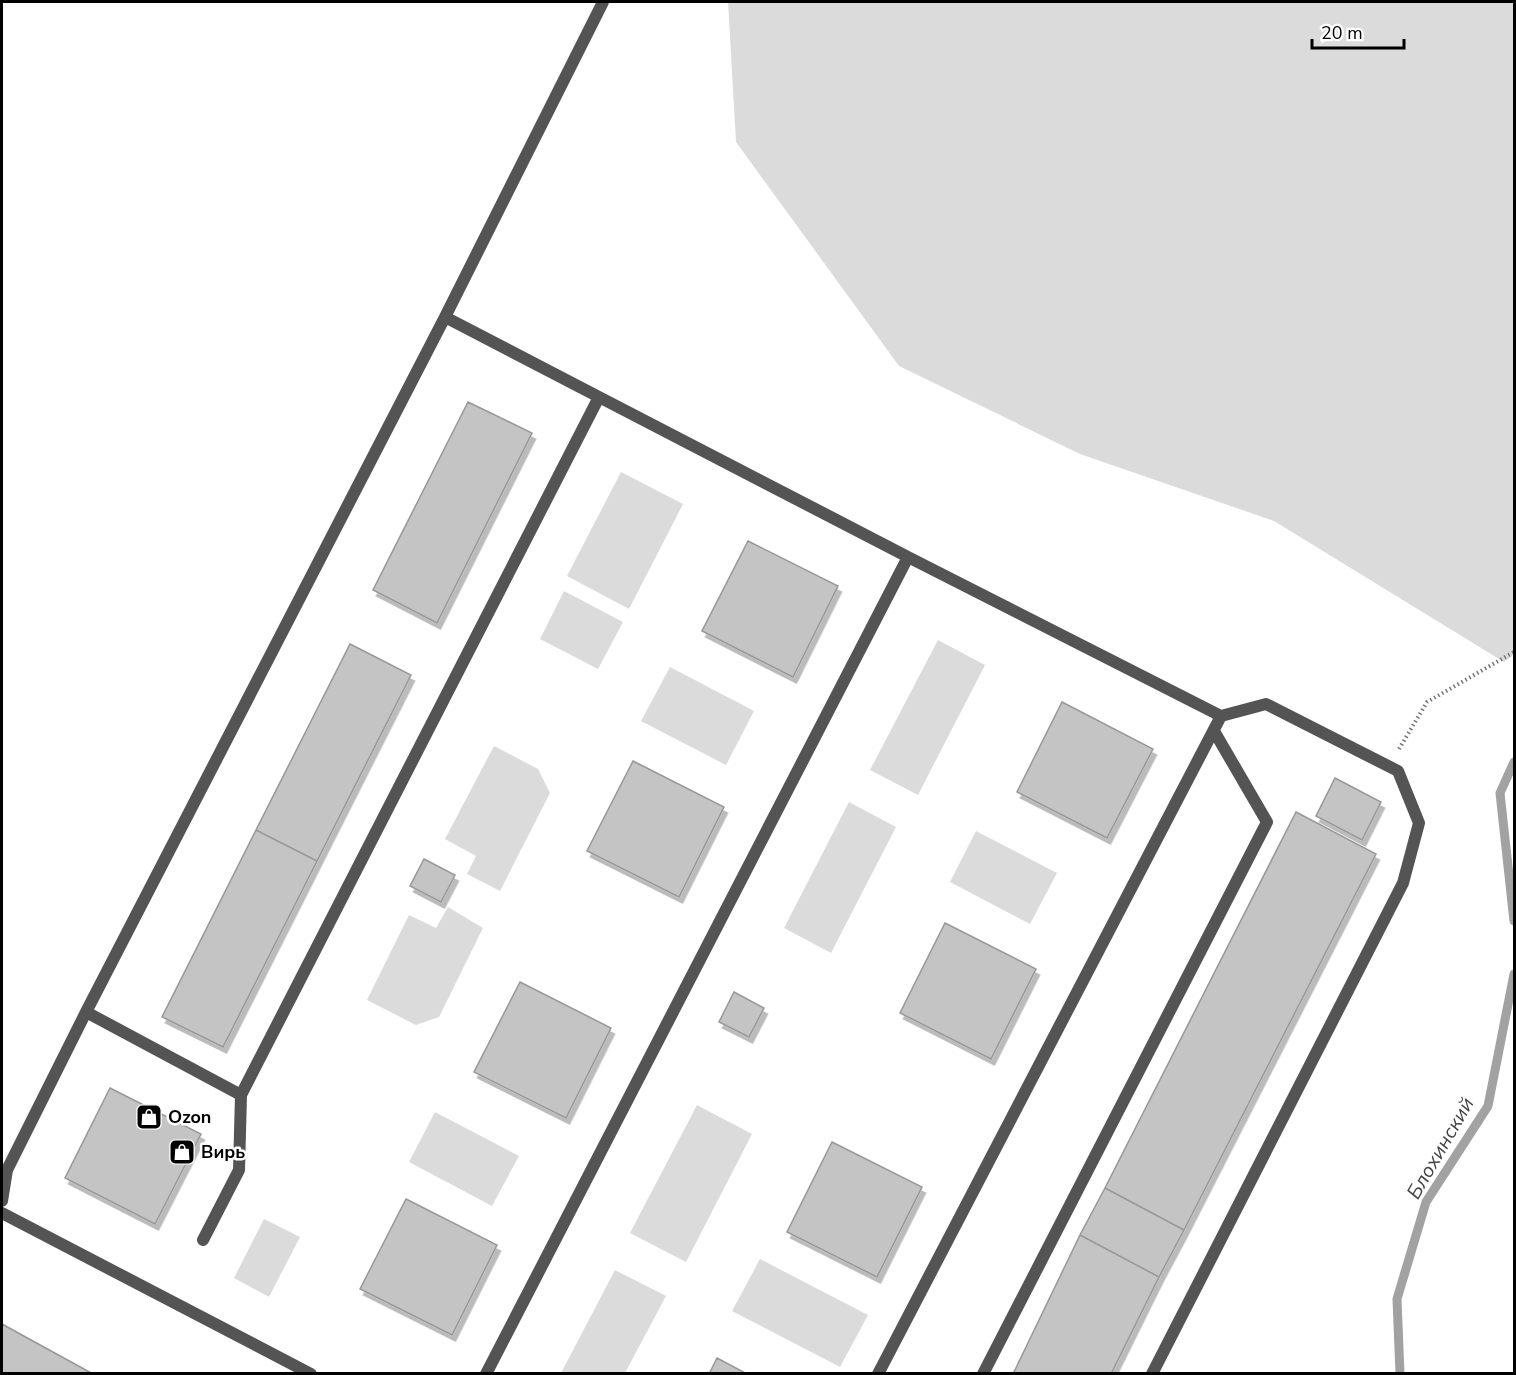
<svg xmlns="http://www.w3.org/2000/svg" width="1516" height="1375" viewBox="0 0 1516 1375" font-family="'Nunito Sans',sans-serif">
  <defs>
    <filter id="shadow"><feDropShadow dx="3.5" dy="6" stdDeviation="0" flood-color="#0004"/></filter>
  </defs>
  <rect width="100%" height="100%" fill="#fff"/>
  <path fill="#dbdbdb" d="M728,2H1514V654L1504,662L1274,521L1080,454L899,366L736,142Z
    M621,472L683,504L629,609L567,576Z
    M564,591L623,622L598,669L540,639Z
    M938,640L985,665L918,795L870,770Z
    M670,667L754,711L726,765L641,721Z
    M494,746L538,769L550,793L500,891L467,874L476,856L445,839Z
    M849,802L896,827L831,953L784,928Z
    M976,831L1057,873L1030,924L950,882Z
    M448,907L483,928L439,1017L416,1025L367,1000L409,915L436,928Z
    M697,1105L752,1134L686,1262L630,1233Z
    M435,1112L519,1156L492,1206L409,1162Z
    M264,1219L300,1237L269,1297L234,1278Z
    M760,1259L868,1315L840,1367L732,1311Z
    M615,1270L666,1296L625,1373H561Z"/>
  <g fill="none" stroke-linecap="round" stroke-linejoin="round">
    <path stroke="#a2a2a2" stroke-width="9" d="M1514,762L1500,793L1514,921
      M1400,1374L1397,1299L1426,1202L1488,1106L1514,974"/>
  </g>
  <path fill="#c4c4c4" stroke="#989898" stroke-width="1.5" filter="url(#shadow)" d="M468,402L532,433L437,623L373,590Z
    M748,541L838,586L793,677L702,631Z
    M350,644L411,675L317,861L256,830Z
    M1062,702L1153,749L1107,838L1017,792Z
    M633,761L724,807L679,897L587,851Z
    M1335,778L1381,802L1362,840L1316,816Z
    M1296,812L1376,854L1184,1230L1105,1188Z
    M256,830L317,861L223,1047L162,1017Z
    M424,859L455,875L441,902L410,886Z
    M945,923L1036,969L991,1059L900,1013Z
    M520,982L611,1028L566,1118L474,1072Z
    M734,992L764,1008L749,1037L719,1022Z
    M110,1088L201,1134L155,1224L65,1178Z
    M832,1142L922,1187L877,1277L787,1232Z
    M1105,1188L1184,1230L1159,1277L1080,1235Z
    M406,1199L497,1245L452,1335L360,1289Z
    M1080,1235L1159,1277L1111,1374H1013Z
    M2,1324L93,1374H2Z
    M717,1358L747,1374H709Z"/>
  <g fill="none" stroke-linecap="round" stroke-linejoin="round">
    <path stroke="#767676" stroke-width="4" stroke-dasharray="1.5 3" stroke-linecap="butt" d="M1399,749L1427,702L1514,652"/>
    <path stroke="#545454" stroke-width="12" d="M86,1012L241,1095
      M2,1201L7,1170L86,1012L445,317L603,2
      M2,1213L311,1374
      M203,1240L239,1170L241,1095L599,397L445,317
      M486,1374L908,557L599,397
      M878,1374L1221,716L908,557
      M983,1374L1267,822L1214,731
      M1152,1374L1403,883L1419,823L1398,771L1266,704L1221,716"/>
  </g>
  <defs>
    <g id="shop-square" transform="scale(1.35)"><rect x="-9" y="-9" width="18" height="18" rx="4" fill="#000" stroke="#fff"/><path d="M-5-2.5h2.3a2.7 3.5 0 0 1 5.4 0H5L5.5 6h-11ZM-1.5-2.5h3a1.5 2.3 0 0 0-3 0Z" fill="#fff"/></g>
  </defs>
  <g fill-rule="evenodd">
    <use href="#shop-square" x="149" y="1117"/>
    <use href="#shop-square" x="182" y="1152"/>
  </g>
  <g text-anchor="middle" stroke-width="5" stroke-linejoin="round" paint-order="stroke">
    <g font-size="18" font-weight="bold" fill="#000" stroke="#fff" text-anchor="start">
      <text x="168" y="1123">Ozon</text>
      <text x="201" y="1158">Вирь</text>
    </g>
    <g font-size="20" font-style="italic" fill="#434343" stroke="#fff">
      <text transform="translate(1440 1148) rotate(-60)" y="7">Блохинский</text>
    </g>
  </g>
  <rect width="1516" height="1375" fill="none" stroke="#000000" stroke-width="6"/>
  <path d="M1312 39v9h92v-9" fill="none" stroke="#000000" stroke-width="3"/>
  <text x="1321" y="39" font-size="18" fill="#000000" stroke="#ffffff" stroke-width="4.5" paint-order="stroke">20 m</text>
</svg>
